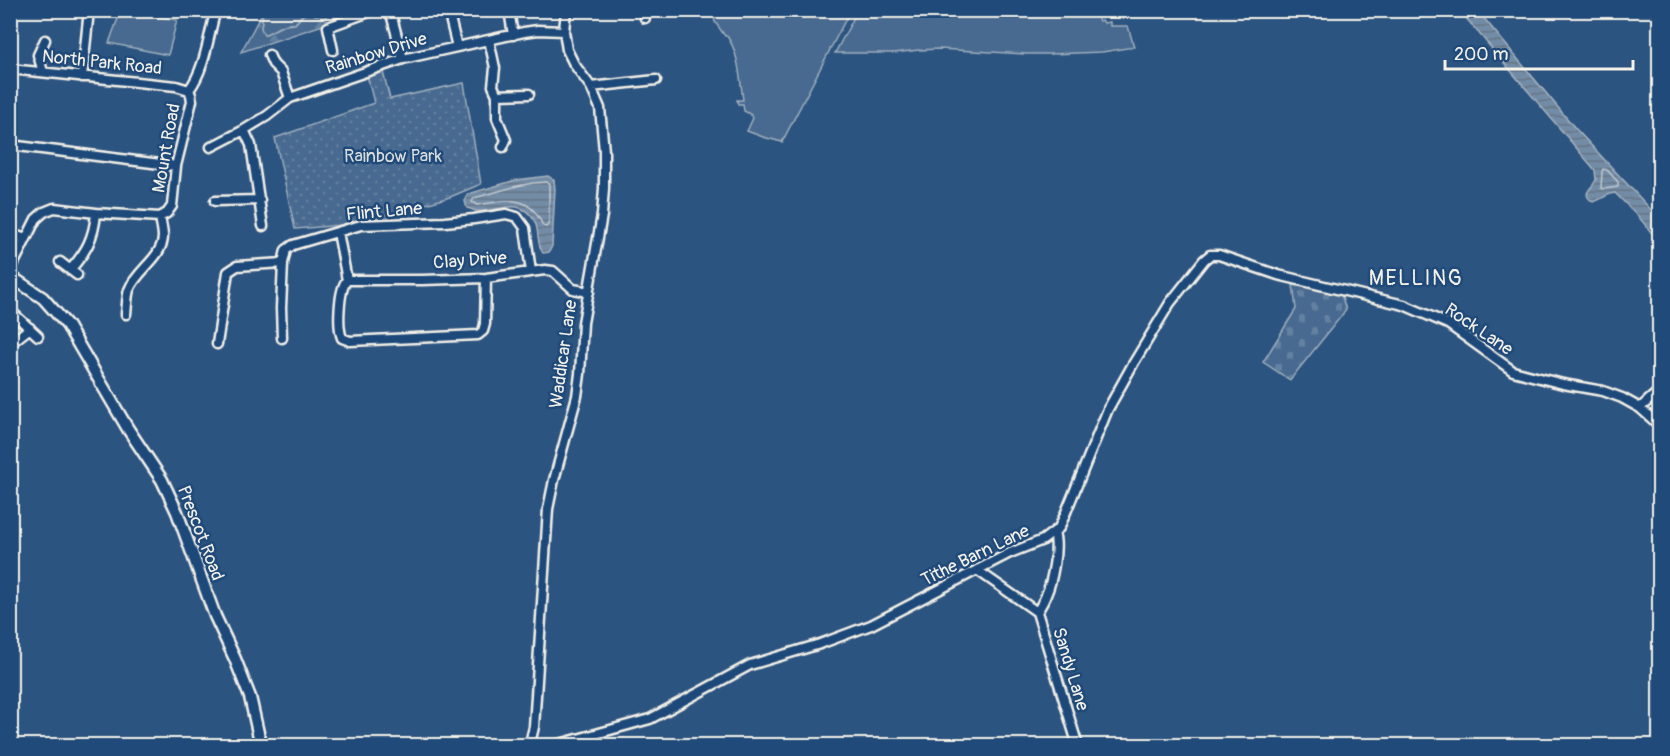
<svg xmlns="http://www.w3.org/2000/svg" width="1670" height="756" viewBox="0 0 1670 756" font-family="Pangolin,sans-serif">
  <defs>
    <pattern id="forest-firs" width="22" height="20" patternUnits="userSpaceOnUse" patternTransform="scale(1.5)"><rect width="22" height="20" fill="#496b90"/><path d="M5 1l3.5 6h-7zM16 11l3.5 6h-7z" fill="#6481a0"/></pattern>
    <pattern id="cemetery-stones" width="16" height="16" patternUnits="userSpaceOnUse" patternTransform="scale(1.5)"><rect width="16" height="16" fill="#496b90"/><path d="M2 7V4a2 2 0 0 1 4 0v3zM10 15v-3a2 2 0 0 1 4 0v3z" fill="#6481a0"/></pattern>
    <pattern id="park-dots" width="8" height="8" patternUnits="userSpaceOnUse" patternTransform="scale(1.5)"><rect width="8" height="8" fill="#496b90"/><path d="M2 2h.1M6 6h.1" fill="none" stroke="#6481a0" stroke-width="1.8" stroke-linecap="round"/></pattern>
    <pattern id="water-rules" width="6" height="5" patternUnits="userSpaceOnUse" patternTransform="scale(1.5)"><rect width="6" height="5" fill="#738ca6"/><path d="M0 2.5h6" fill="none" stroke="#647484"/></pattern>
  </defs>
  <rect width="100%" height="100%" fill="#2c5481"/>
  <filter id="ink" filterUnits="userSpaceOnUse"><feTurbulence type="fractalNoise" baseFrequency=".0167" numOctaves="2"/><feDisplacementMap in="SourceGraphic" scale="12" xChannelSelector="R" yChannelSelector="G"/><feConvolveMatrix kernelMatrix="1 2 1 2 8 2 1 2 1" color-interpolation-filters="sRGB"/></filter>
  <g filter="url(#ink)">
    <path fill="#496b90" stroke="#9eaebc" stroke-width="1.5" d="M121,10L177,20L168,55L109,43Z
      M712,10L850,11L782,142L763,137L747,131L753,118L750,114L744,111L743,104H738L737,100H743C740,79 739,53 727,36H725L715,22Z
      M858,10L1094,11L1099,21L1102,20L1104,23L1110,22V26H1128L1134,47L1102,52L1051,54H1025L939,49L919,50L894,53H835Z
      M263,11H321L322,14H305L301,16L295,24C283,22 274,31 263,35L261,29Z"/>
    <path fill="url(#forest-firs)" stroke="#9eaebc" stroke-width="1.5" d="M263,11L261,28L264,35C274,31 283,23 295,24C302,17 301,14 312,12L315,15H326V24L241,52Z"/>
    <path fill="url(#cemetery-stones)" stroke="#9eaebc" stroke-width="1.5" d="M1293,285L1341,294L1346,310L1290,380L1263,362L1296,309Z"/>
    <path fill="url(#park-dots)" stroke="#9eaebc" stroke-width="1.5" d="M383,72L390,99L464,83L481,184L450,197L394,213L343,225L295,229L275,138L374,103L367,75Z"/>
    <path fill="url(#water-rules)" stroke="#a7b4c0" stroke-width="1.5" d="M1460,11H1478L1575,128L1655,214L1659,219V242L1638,216L1615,193C1606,194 1601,200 1593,202C1580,193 1592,189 1596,180L1595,170Z
      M548,176L554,180L555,189L552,246L549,252L543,253C536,244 540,230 534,220C518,195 499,213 476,211C476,211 468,208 467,208L465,201L468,194L516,180Z"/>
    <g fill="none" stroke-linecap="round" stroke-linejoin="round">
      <path stroke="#c0c9ce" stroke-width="1.5" d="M1603,169L1607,170L1618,182V187L1604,189L1601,188L1602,172Z
        M533,183L546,182L549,184V220L548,225L546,227L543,226C529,192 506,201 477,205L472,202L474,198L517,186Z"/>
      <g stroke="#f4f1e8" stroke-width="13">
        <path id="minor" d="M390,10L403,59
          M448,10L457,47
          M509,10L513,35
          M645,18L647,10
          M489,40L495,68L493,86L497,95V118L506,140L503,147
          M333,50L328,27L375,10
          M269,55L273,64L281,72L290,98
          M10,69L176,86L189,90
          M43,72L38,55L45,40
          M82,77L89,10
          M591,87L656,80
          M497,95L529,94
          M244,130L251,145L263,226
          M10,145L176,166
          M211,147L244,130L267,116L290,98L403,59L524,32L538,30L564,31
          M215,201L260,200
          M160,217L167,213L172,206L176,166L192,101L191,95L189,90C205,69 208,38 215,13
          M338,232L347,280C339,289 337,326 342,338L350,341L478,335L483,331L485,324L486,278
          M10,233L25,239
          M60,262L77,275
          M70,270C86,252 94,238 96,213
          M10,271L36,219L44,212L54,208L96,213L160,217
          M347,280H422L486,278L545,270L553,271L573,289L589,292
          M14,314L38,336
          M126,314C127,306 127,296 129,290C137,270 162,258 163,237C163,230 161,224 160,217
          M282,338L281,308L283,263L286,250L293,245L361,225L445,222L474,219L506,214L517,217L525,228L531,272
          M10,342L16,339L30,328
          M217,344L228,272L237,266L283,263
          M1640,408L1660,390
          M1054,533C1059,547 1052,582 1046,595C1044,601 1040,607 1037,612L1078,746
          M977,570L1037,612
          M527,746L531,739L534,727L548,509L554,480L577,396L580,374L583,323L602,215L604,188V151L600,108L591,87L574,64L567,50L564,31L566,10
          M552,746L650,719L750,665L820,644L871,625L1010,553L1043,540L1059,528L1064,517L1108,409L1133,364L1170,303L1204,260L1210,255H1219L1278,275L1404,305L1448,324L1513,371L1563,384L1603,391L1622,398L1640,408L1660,426"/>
      </g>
      <g stroke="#f4f1e8" stroke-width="15">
        <path id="major" d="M10,276L43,298L67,325L128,429L162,480L177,512L215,616L235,659L250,697L261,746"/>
      </g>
      <use href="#minor" stroke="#1f4a7a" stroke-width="8"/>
      <use href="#major" stroke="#1f4a7a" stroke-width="10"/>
    </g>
  </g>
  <g text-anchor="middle" stroke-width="5" stroke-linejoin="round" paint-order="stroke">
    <g font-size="18" fill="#f4f1e8" stroke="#1f4a7a">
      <text transform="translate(376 53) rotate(-17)" y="6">Rainbow Drive</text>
      <text transform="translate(102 62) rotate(6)" y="6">North Park Road</text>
      <text transform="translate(166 148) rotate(-80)" y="6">Mount Road</text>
      <text transform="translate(384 211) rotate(-5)" y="6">Flint Lane</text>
      <text transform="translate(470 260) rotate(-4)" y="6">Clay Drive</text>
      <text transform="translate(1479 329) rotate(34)" y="6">Rock Lane</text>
      <text transform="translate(563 354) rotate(-82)" y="6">Waddicar Lane</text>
      <text transform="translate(201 533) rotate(69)" y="6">Prescot Road</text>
      <text transform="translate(975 555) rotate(-26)" y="6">Tithe Barn Lane</text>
      <text transform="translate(1071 669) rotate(73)" y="6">Sandy Lane</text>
    </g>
    <g font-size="18" fill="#dadddb" stroke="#1f4a7a">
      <text x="393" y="162">Rainbow Park</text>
    </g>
    <g font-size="21" letter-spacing="1.5" fill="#f4f1e8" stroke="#1f4a7a">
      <text x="1416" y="285">MELLING</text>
    </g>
  </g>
  <rect width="1670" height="756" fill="none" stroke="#1f4a7a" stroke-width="36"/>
  <rect x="18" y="18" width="1634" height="720" fill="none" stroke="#f4f1e8" stroke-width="2" filter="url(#ink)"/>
  <path d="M1445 60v9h188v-9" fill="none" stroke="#f4f1e8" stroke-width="3"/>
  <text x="1454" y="60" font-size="18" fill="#f4f1e8" stroke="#1f4a7a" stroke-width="4.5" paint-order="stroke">200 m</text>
</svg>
